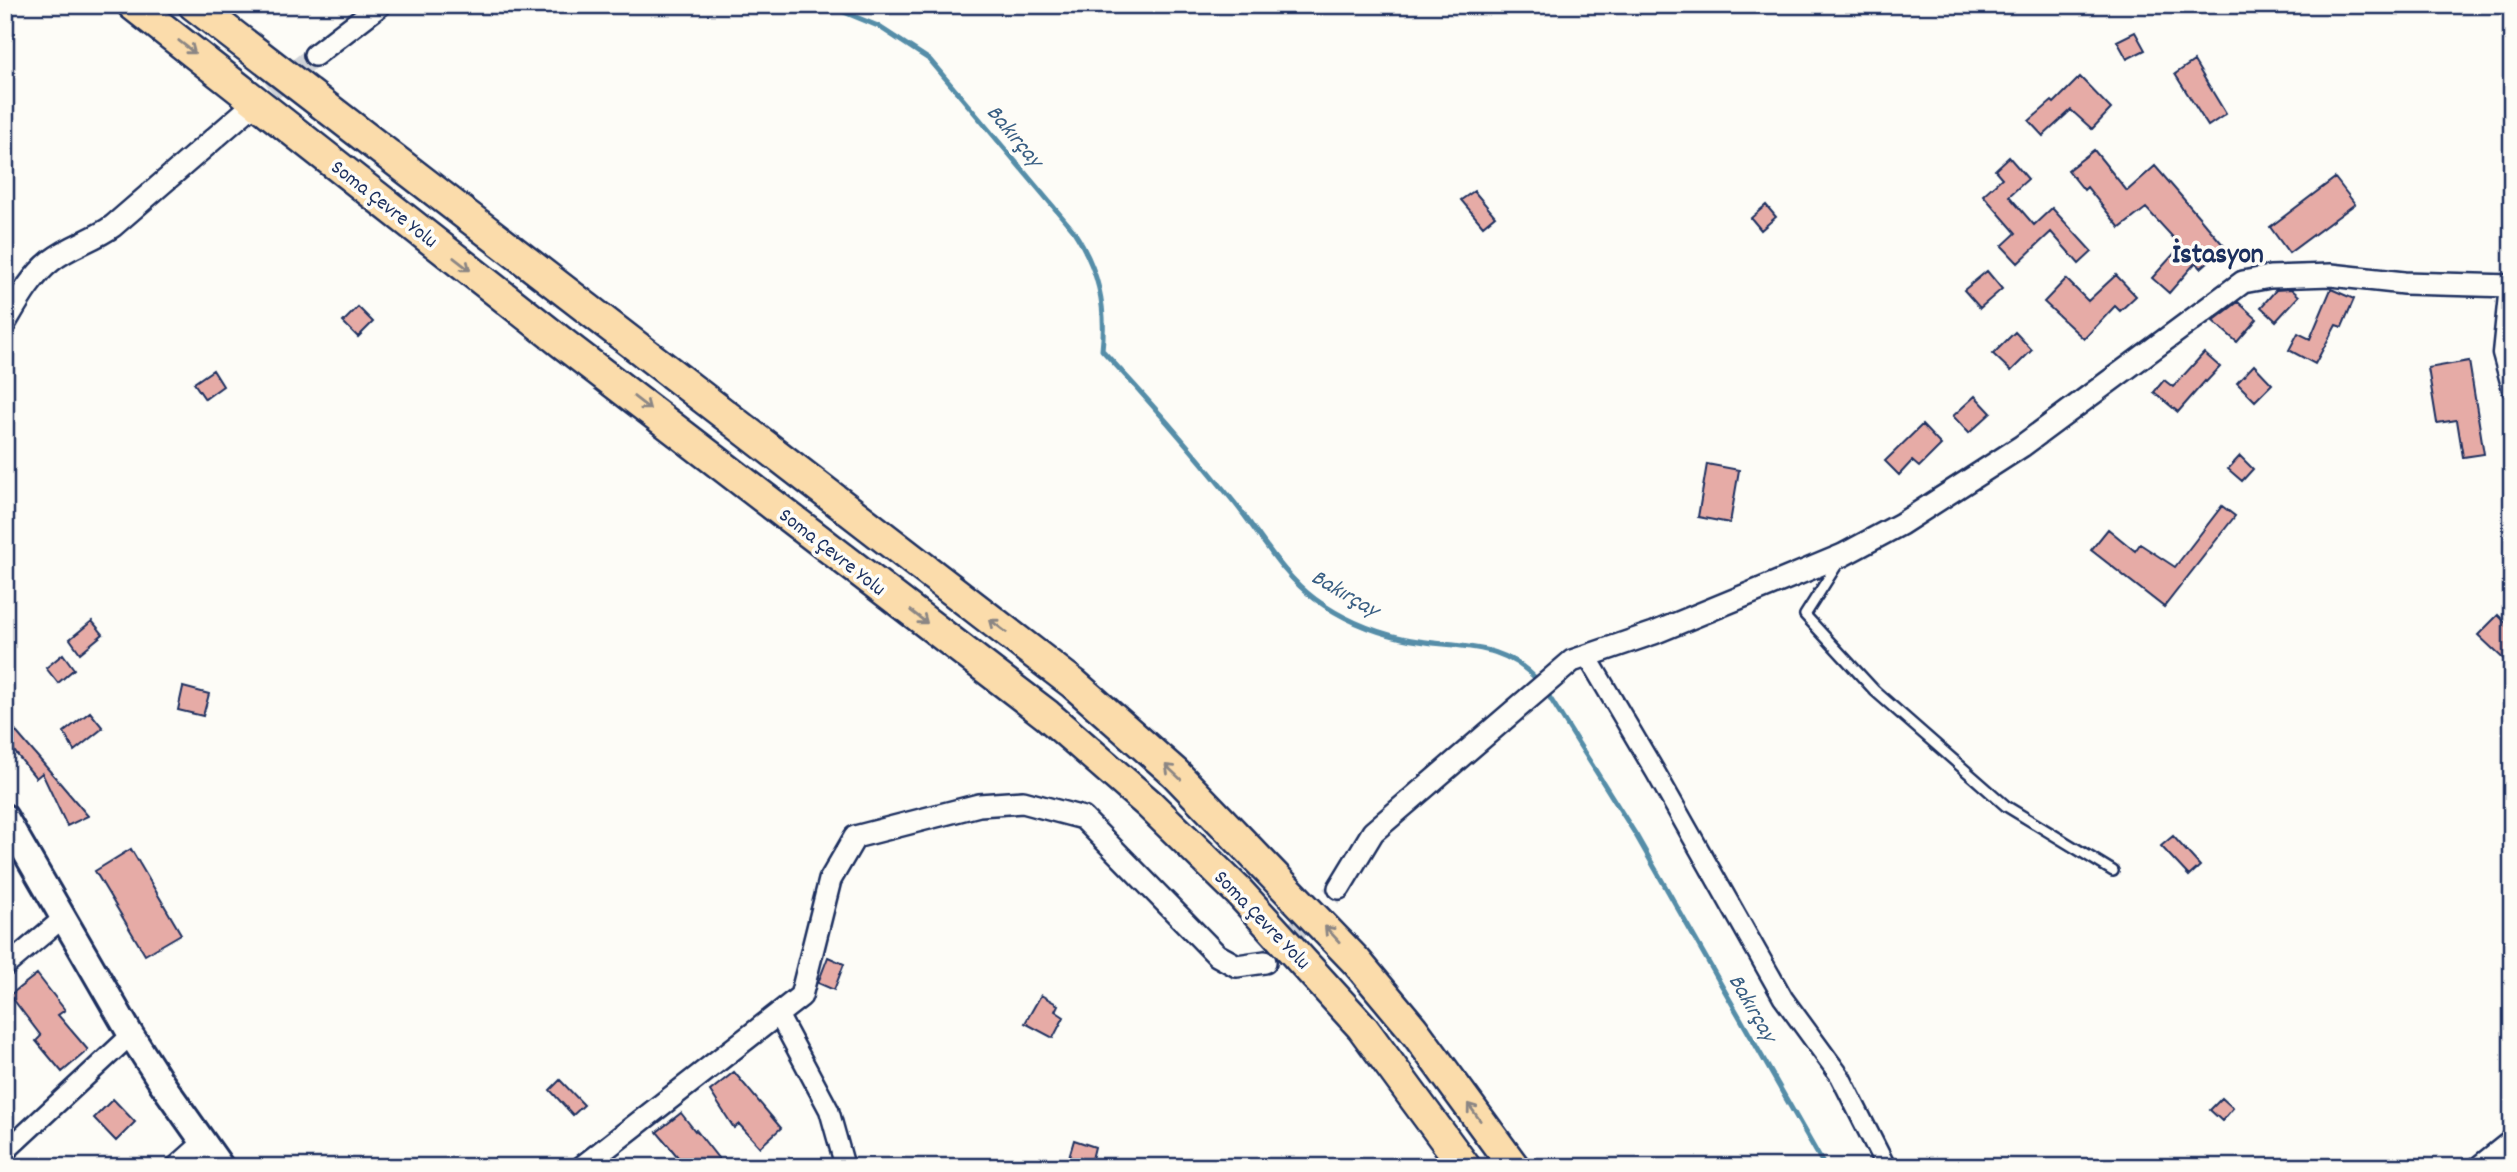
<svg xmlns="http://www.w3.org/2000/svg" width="2517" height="1172" viewBox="0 0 2517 1172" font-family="Dekko,sans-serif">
  <rect width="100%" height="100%" fill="#fdfcf7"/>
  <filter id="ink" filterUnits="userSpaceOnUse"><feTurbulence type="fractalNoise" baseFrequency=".0143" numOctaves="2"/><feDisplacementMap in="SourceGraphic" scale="14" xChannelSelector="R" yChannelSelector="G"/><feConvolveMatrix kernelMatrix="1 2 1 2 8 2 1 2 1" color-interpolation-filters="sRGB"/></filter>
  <g filter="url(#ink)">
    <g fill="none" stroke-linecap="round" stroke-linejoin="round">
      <path stroke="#558da8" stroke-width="5" d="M819,5L839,10L878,26L930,60L1073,230C1098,268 1107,306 1102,350C1148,399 1192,450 1234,502C1260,534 1282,575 1315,599C1341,618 1371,631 1402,638C1453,650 1500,637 1539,682
        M1545,690L1636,835L1825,1167"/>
    </g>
    <path fill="#e6aba6" stroke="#1b2f5e" stroke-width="2" d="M2135,32L2145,50L2127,59L2117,41Z
      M2194,61L2226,114L2208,126L2175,74Z
      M2080,77L2111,109L2092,129L2071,110L2043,136L2029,121L2052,101L2054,103Z
      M2094,150L2127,191L2155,166L2225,247L2201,268L2196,262L2169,293L2152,278L2181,246L2146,208L2120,228L2087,187L2084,190L2068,170Z
      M2009,157L2028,179L2009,196L2034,225L2052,208L2092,252L2079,264L2051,232L2018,263L2002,246L2016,233L1983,195L2002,178L1995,170Z
      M2335,178L2355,204L2289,253L2270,227Z
      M1474,191L1495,216L1483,226L1461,200Z
      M1766,205L1776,217L1761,230L1751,218Z
      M1987,271L2002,289L1980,308L1964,290Z
      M2116,275L2136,296L2120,311L2115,306L2084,339L2044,302L2066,279L2088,301Z
      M2291,289L2299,296L2276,321L2261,307L2276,290Z
      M2331,289L2354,299L2342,327L2336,325L2315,364L2289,350L2298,333L2310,339Z
      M2238,302L2257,319L2237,342L2213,321Z
      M358,307L373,322L358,337L343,322Z
      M2015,332L2032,350L2011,371L1993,354Z
      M2204,353L2220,367L2206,382L2205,381L2178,412L2154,392L2164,380L2173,387Z
      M2469,361L2484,454L2463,457L2457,420L2437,423L2428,368Z
      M2254,365L2272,384L2255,401L2237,383Z
      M213,370L223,386L205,399L194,383Z
      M1975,396L1991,413L1969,433L1953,416Z
      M1922,425L1941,445L1919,467L1912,461L1899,475L1885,461Z
      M2240,456L2253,469L2242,481L2228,469Z
      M1707,464L1739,470L1730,523L1698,517Z
      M2222,506L2235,516L2164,607L2091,550L2108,529L2135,551L2140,544L2175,567Z
      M2498,615L2512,629V667L2478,635Z
      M92,621L103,634L80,653L70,639Z
      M63,654L74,669L58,683L46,668Z
      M183,687L209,694L203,716L178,710Z
      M90,712L103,728L74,751L64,732Z
      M12,727L48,769L88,816L67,826L42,773L36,778L5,740V733Z
      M2173,836L2200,866L2189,876L2161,846Z
      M131,849L181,934L145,955L95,871Z
      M828,957L844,964L834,990L818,983Z
      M37,974L65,1010L58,1015L88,1050L62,1072L36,1041L41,1036L10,995Z
      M1041,995L1058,1005L1055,1011L1064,1017L1053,1038L1025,1023Z
      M734,1072L781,1128L760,1147L739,1124L734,1128L710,1091Z
      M560,1080L584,1105L573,1115L550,1090Z
      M2222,1098L2233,1108L2222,1121L2210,1110Z
      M113,1099L135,1122L116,1141L94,1118Z
      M681,1113L695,1131L696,1130L725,1167H686L668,1145L657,1132Z
      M1074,1140L1095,1147L1091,1163L1069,1157Z"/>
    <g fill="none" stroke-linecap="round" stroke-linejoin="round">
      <path stroke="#d0d3d8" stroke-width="21" stroke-dasharray="21 10" stroke-linecap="butt" d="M247,110L315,55
        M1265,962L1339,888"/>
      <g stroke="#1b2f5e" stroke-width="14">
        <path id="service" d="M1838,563L1805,615L1875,691L2006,806L2113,871"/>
      </g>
      <g stroke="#1b2f5e" stroke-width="23">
        <path id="minor" d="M2509,286L2502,353L2512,389
          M1587,656L1656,773L1783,998L1840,1076L1886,1167
          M5,967L63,918
          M778,1014L829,1110L845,1167
          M5,1152L131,1035
          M175,1167L203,1142
          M2477,1167L2512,1139"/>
      </g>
      <g stroke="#1b2f5e" stroke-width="26">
        <path id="tertiary" d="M315,55L380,5
          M5,323C18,301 31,277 51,261C69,246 94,240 113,226L247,110
          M1339,888L1373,832L1572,661L1654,633L1807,570L1843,555L1901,524L2022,446L2243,282L2270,277L2331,275L2404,283L2512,286
          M582,1167L801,996L830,880L855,837L979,805L1023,802L1083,818L1217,955L1237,966L1265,962"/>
      </g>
      <g stroke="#1b2f5e" stroke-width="30">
        <path id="secondary" d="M5,817L131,1035L161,1082L221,1167"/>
      </g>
      <g stroke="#1b2f5e" stroke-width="35">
        <path id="trunk" d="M133,5L565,345L1047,715L1149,804L1239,892L1362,1027L1465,1167
          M194,5L1074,684L1175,773L1357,962L1413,1029L1514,1167"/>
      </g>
      <use href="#service" stroke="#fdfcf7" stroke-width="9"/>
      <use href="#minor" stroke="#fdfcf7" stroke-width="18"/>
      <use href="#tertiary" stroke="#fdfcf7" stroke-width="21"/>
      <use href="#secondary" stroke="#fdfcf7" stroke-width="24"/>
      <use href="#trunk" stroke="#fbdcab" stroke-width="30"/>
    </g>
    <defs><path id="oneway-shaft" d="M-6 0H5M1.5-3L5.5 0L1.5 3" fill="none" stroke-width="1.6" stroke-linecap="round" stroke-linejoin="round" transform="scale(1.75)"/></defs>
    <g stroke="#8b8684">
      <use href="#oneway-shaft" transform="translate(187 47) rotate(38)"/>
      <use href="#oneway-shaft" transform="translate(462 264) rotate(38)"/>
      <use href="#oneway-shaft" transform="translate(642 403) rotate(38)"/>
      <use href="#oneway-shaft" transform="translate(919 617) rotate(38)"/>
      <use href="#oneway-shaft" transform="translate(998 626) rotate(-142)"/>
      <use href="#oneway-shaft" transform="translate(1173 772) rotate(-137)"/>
      <use href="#oneway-shaft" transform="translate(1332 934) rotate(-133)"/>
      <use href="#oneway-shaft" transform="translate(1474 1112) rotate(-126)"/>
    </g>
  </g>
  <g text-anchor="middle" stroke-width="7" stroke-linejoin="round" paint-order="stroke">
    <g font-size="21" fill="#1b2f5e" stroke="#fdfcf7">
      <text transform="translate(385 203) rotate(38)" y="7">Soma Çevre Yolu</text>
      <text transform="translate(833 551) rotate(38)" y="7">Soma Çevre Yolu</text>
      <text transform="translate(1263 919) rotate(46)" y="7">Soma Çevre Yolu</text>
    </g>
    <g font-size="23" font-style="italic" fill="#385e83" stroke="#fdfcf7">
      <text transform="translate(1016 135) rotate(50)" y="8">Bakırçay</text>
      <text transform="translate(1346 592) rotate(30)" y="8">Bakırçay</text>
      <text transform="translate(1754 1007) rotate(60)" y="8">Bakırçay</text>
    </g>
    <g font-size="28" font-weight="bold" fill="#1b2f5e" stroke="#fdfcf7">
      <text x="2218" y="262">İstasyon</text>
    </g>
  </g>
  <rect width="2517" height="1172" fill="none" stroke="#fdfcf7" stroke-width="28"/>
  <rect x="14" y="14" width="2489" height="1144" fill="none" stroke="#1b2f5e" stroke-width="2.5" filter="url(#ink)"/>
</svg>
